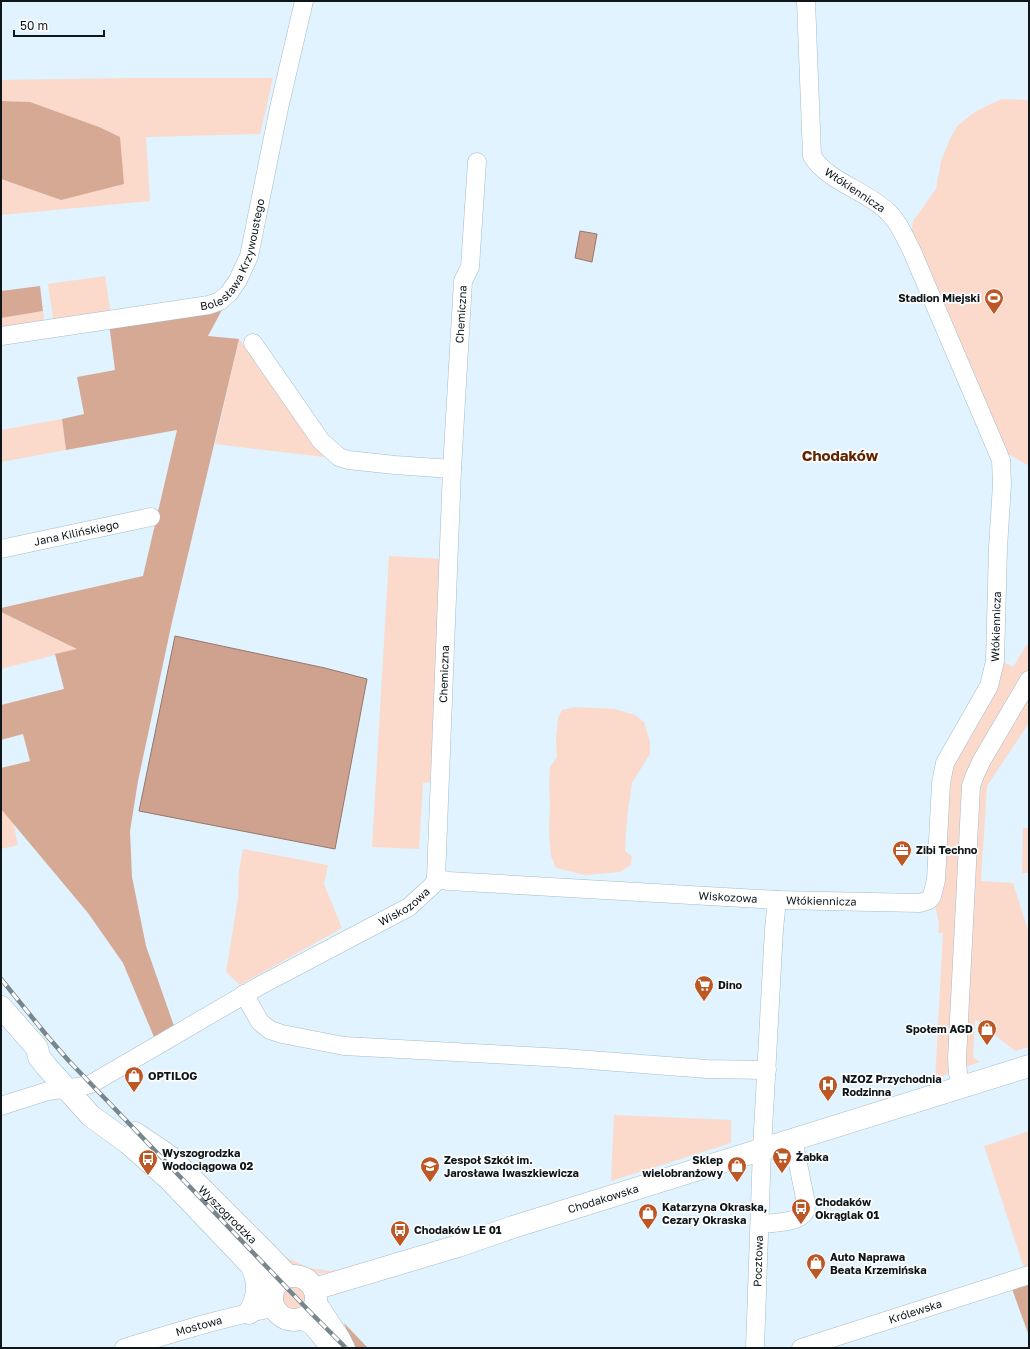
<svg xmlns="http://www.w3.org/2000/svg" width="1030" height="1349" viewBox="0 0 1030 1349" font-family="'Golos Text',sans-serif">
  <rect width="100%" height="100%" fill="#e0f3fe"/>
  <path fill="#fbdacc" d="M130,78H273L260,134L146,137L150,201L1,215V179L61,200L30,102L1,101V80Z
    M1002,99L1029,100V466L1007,453L911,234L913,221L936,189L941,161L950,139L957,126L976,111Z
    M105,276L111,314L54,324L48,284Z
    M43,311L45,325L1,332V318Z
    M239,339L324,457L215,444Z
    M62,419L66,450L1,462V430Z
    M389,556L443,559L430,782L423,783L419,849L372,847Z
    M1,612L78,649L1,669Z
    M1029,641V672L974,765L951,1072C945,1074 941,1079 935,1081L943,933H938L939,923L935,905L946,779L1000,660L1013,667Z
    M1029,689V723L987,786L981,881L1013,883L1029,933V1047L1015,1051L975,1019L973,1057L980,1062L963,1068L975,790Z
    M575,707L615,709L635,715L644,722L650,742V754L632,783L627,818L625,851L632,856L631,865L620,872L585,875L556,868L551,856L549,832L550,804L549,785L550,767L557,757L556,739L558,718L562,710Z
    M1,809L13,822L18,845L1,849Z
    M1023,828H1029V873H1022Z
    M243,849L328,865L324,884L342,928L240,985L226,972L238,898L239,870Z
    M614,1115L731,1120V1143L611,1181Z
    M1029,1131V1267L1024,1268L984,1146Z
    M269,1250L310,1268L331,1271L342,1269V1271L319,1274L308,1269L292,1266Z
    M296,1282L305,1285L310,1302L307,1306L288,1285Z
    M284,1288L304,1309C290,1316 277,1302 284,1288Z"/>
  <path fill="#d6a995" d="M1,101L30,102L99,127L120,137L124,184L61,200L1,179Z
    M40,286L43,311L1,318V291Z
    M223,308L208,336L239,339L172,622L138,781L130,831L132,877L146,946L174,1026L154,1037L123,963L88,913L1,809V768L30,761L23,734L1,740V705L64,689L55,654L77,649L1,612V608L143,576L177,430L66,450L62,419L84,414L77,377L115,370L109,323Z
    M1029,1284V1336L1012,1289Z
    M344,1323L368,1348H355L353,1346Z"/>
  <path fill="#cfa28f" stroke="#95786c" d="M580,231L597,234L592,262L575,258Z
    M175,636L325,668L367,679L335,849L139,811Z"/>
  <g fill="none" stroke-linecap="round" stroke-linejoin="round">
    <g stroke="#a6bcc9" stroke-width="19">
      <g id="minor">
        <path id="s1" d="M1,336L209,305L220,301L229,293L238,280L249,256L279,108L304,1"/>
        <path d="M253,343L321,441L339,457L348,460L395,465L452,469L436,878"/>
        <path id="s2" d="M452,469L463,281L470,267L477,162"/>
        <path id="s3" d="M1,549L151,517"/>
        <path d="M244,994L260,1022L270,1030L282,1034L344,1046L564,1058L707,1069L767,1070"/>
        <path d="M958,1074L957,1059L971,786L975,775L982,760L1029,680"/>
        <path id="s4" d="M1,1106L48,1091L78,1087L91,1084L261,985L409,907L434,884L436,878L448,881L777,900"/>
        <path d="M760,1224C771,1223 799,1223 805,1212C806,1210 806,1206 806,1203L793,1139"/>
        <path d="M316,1300L341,1338L346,1348"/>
        <path d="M301,1320L312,1326L330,1348"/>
        <path id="s5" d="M124,1348C174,1333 223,1317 274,1308"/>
        <path id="s6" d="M755,1348L762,1149L774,929L777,900L920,903L929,900L932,896L936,880L941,783L945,763L989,686L995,661L998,548L1002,484L1001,460L911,249C904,236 899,222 888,212C866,190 829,183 812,156L806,1"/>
        <path id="s7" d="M801,1348L1029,1275"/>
      </g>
    </g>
    <g stroke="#a6bcc9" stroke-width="23">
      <g id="major">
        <path d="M1,1007L37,1048L39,1057L46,1066L91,1116L128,1143L169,1179L249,1263L274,1287"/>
        <path id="s8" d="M135,1133L169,1156L263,1250L288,1276"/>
        <circle cx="294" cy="1298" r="22"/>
        <path id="s9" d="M314,1289L458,1246L513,1227L1029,1066"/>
        <path d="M249,1313C258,1299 260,1285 253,1269"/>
      </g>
    </g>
    <use href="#minor" stroke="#fff" stroke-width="18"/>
    <use href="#major" stroke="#fff" stroke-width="22"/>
    <g stroke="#78868d" stroke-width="4.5">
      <path id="rail" d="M1,979L48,1037L68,1060L311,1313L346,1348"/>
    </g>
    <use href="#rail" stroke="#fdfdfd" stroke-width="3" stroke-dasharray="9" stroke-linecap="butt"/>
  </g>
  <defs>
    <g id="stadium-pin" transform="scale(1)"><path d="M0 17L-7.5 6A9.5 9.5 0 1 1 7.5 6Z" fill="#bd5826" stroke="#fdfdfd"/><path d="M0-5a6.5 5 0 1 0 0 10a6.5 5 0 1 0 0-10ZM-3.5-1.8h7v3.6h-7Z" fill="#fff"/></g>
    <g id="office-pin" transform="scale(1)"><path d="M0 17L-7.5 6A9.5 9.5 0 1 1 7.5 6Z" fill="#bd5826" stroke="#fdfdfd"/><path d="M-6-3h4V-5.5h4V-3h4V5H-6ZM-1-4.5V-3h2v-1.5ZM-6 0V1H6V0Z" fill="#fff"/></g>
    <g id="supermarket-pin" transform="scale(1)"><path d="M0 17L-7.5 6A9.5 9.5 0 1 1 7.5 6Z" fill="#bd5826" stroke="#fdfdfd"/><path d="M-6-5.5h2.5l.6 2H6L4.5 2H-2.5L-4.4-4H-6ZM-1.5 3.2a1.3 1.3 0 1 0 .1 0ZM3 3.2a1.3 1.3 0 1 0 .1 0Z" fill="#fff"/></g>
    <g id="shop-pin" transform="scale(1)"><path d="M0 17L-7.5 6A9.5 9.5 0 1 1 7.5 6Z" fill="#bd5826" stroke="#fdfdfd"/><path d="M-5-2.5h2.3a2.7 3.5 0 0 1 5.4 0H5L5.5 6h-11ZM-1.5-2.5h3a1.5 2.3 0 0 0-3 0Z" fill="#fff"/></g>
    <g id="hospital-pin" transform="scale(1)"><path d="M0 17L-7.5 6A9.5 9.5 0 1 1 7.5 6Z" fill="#bd5826" stroke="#fdfdfd"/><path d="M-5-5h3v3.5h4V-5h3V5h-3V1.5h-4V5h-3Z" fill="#fff"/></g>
    <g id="bus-pin" transform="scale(1)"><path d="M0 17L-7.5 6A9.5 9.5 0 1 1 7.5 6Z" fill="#bd5826" stroke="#fdfdfd"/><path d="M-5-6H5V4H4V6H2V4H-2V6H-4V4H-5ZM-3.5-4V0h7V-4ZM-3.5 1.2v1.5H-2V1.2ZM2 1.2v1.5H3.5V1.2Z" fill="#fff"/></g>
    <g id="school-pin" transform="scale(1)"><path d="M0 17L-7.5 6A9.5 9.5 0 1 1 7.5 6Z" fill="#bd5826" stroke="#fdfdfd"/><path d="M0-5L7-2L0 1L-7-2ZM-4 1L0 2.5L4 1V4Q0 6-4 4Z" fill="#fff"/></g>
  </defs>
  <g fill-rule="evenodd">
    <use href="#stadium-pin" x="994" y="298"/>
    <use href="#office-pin" x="902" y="850"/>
    <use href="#supermarket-pin" x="704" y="985"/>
    <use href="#shop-pin" x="987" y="1029"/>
    <use href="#shop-pin" x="134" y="1076"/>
    <use href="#hospital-pin" x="828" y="1085"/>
    <use href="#supermarket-pin" x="782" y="1157"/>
    <use href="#bus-pin" x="148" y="1159"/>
    <use href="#school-pin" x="430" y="1166"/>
    <use href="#shop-pin" x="737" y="1166"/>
    <use href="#bus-pin" x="801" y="1208"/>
    <use href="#shop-pin" x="648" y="1213"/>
    <use href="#bus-pin" x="400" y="1230"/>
    <use href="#shop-pin" x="816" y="1263"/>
  </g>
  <g text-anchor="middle" stroke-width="3.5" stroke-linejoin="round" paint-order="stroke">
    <g font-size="11" fill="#0e161a" stroke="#fdfdfd">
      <text transform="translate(855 190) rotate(34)" y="4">Włókiennicza</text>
      <text dy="4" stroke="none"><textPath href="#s1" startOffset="268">Bolesława Krzywoustego</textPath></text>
      <text dy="4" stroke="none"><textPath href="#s2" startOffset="155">Chemiczna</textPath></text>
      <text dy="4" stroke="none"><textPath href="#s3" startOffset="77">Jana Kilińskiego</textPath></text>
      <text dy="4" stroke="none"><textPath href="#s6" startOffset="889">Włókiennicza</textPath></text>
      <text transform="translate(444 674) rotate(-88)" y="4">Chemiczna</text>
      <text dy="4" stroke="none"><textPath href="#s4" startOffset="790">Wiskozowa</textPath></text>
      <text dy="4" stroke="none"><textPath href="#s6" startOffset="493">Włókiennicza</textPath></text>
      <text dy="4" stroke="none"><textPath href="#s4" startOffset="453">Wiskozowa</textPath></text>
      <text dy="4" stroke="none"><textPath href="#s9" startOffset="303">Chodakowska</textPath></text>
      <text dy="4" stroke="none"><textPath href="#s8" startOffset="124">Wyszogrodzka</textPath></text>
      <text dy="4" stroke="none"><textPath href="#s6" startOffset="87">Pocztowa</textPath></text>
      <text dy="4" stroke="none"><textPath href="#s7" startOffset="120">Królewska</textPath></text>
      <text dy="4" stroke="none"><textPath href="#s5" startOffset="78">Mostowa</textPath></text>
    </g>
    <g font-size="11" font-weight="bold" fill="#0e161a" stroke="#fdfdfd" text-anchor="start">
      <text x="980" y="302" text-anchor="end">Stadion Miejski</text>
      <text x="916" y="854">Zibi Techno</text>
      <text x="718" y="989">Dino</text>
      <text x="973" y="1033" text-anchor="end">Społem AGD</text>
      <text x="148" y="1080">OPTILOG</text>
      <text x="842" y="1083">NZOZ Przychodnia<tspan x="842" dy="13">Rodzinna</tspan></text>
      <text x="162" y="1157">Wyszogrodzka<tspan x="162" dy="13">Wodociągowa 02</tspan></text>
      <text x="796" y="1161">Żabka</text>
      <text x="444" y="1164">Zespoł Szkół im.<tspan x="444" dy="13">Jarosława Iwaszkiewicza</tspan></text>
      <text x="723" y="1164" text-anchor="end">Sklep<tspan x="723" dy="13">wielobranżowy</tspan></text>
      <text x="815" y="1206">Chodaków<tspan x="815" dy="13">Okrąglak 01</tspan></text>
      <text x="662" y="1211">Katarzyna Okraska,<tspan x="662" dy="13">Cezary Okraska</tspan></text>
      <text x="414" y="1234">Chodaków LE 01</text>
      <text x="830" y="1261">Auto Naprawa<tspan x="830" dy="13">Beata Krzemińska</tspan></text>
    </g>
    <g font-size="15" font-weight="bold" fill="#612300" stroke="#fdfdfd">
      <text x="840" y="461">Chodaków</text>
    </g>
  </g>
  <rect width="1030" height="1349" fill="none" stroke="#0e161a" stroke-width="4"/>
  <path d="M14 30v6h90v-6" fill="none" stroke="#0e161a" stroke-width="2"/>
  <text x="20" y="30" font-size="12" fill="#0e161a" stroke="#fdfdfd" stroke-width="3" paint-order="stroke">50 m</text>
</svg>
